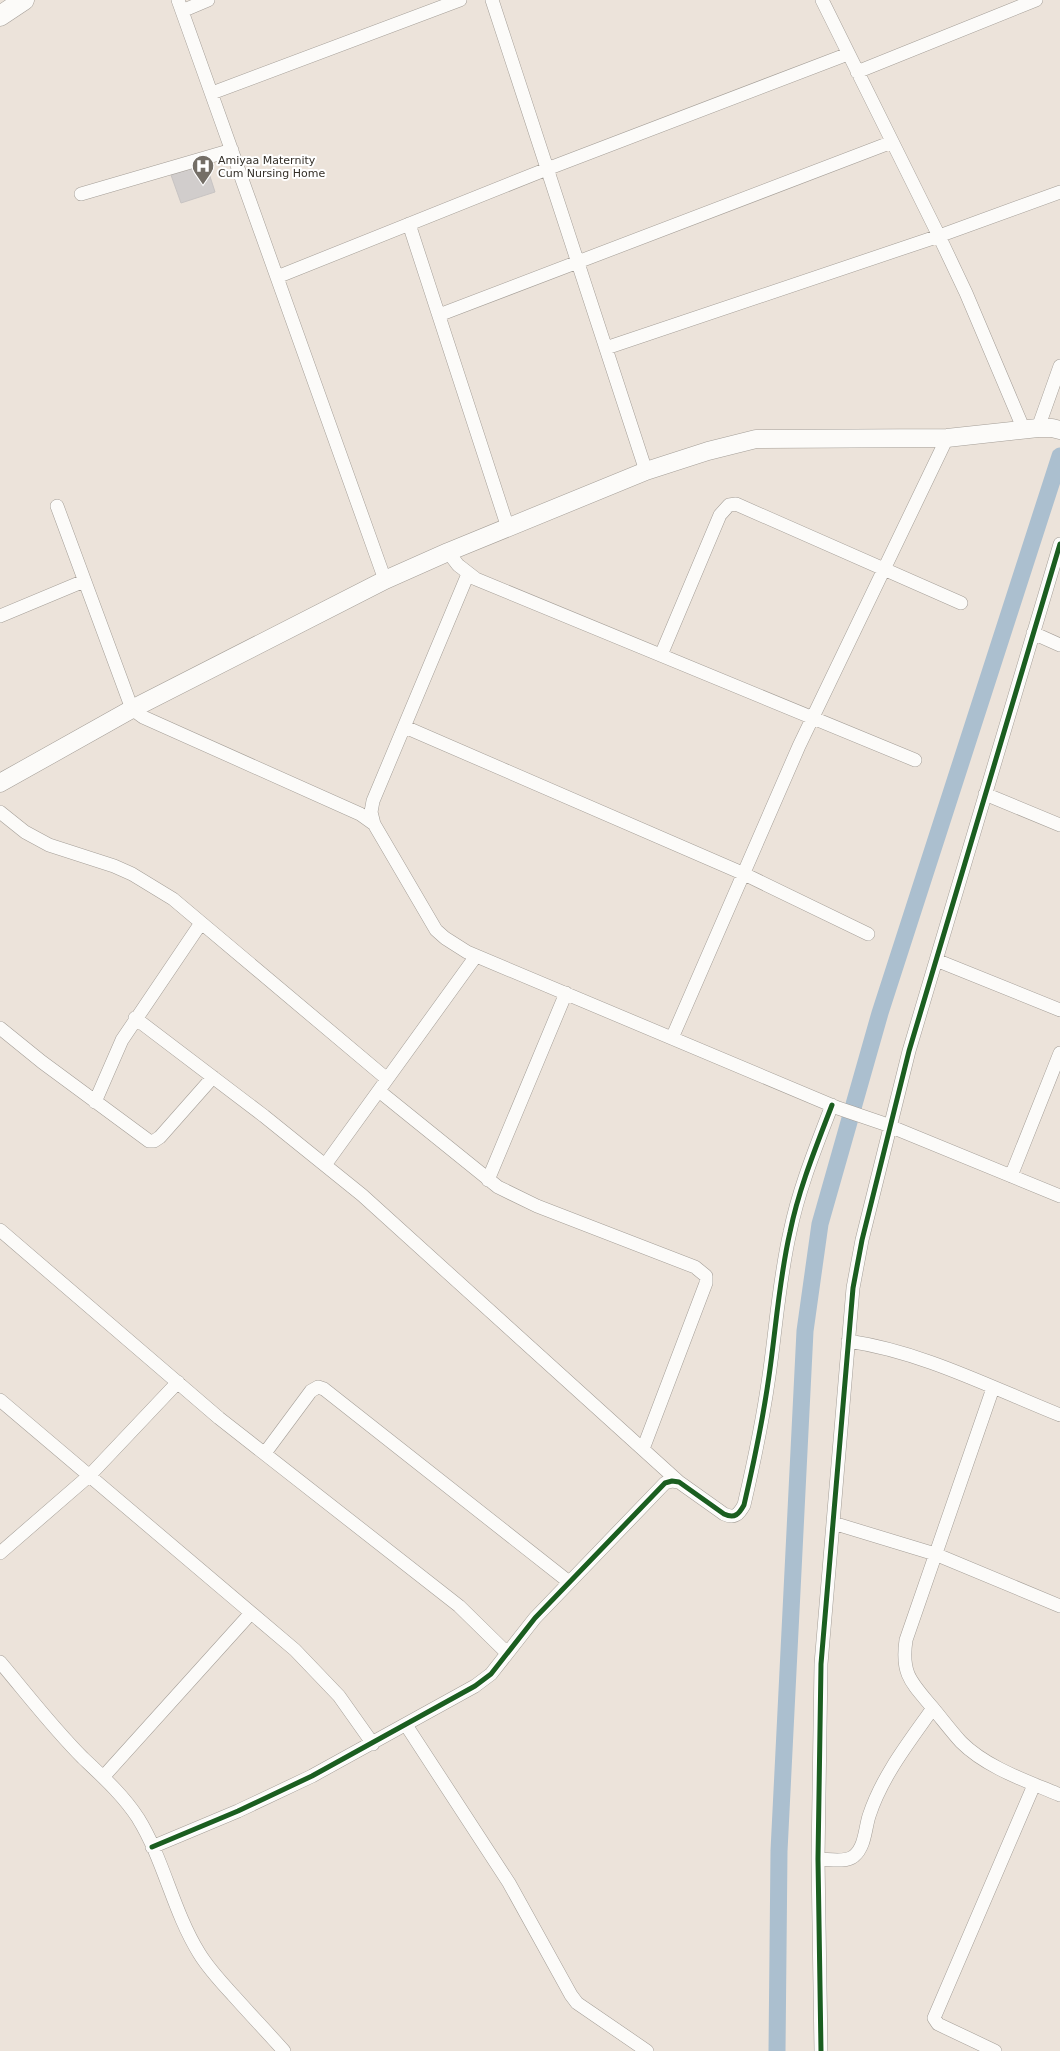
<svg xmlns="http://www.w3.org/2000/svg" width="1060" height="2051" viewBox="0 0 1060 2051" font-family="'DejaVu Sans',sans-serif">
  <rect width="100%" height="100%" fill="#ece3da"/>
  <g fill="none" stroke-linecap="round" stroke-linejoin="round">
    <path stroke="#abbfcf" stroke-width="17" d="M777,2051L779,1851L805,1331L820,1224L880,1013L1060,456"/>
  </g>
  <path fill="#d1cdcc" stroke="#c8c4c3" d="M206,164L215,192L181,203L171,175Z"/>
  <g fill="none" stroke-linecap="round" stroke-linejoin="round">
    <g stroke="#a49e97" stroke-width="14">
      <path id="street" d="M178,0L385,580
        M492,0L646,471
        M822,0L939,236L966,293L1024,430
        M182,11L208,0
        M857,72L1036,0
        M212,93L460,0
        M81,194L232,150
        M409,224L508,528
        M277,277L547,169L848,54
        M439,315L892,142
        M606,348L939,236L1060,192
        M1038,428L1060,366
        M57,506L132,709L143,717L360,814L374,824
        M448,552L458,565L476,579L915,760
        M468,574L373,801L371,812L374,824L436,930L445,938L467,952L838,1108L882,1123L1060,1196
        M0,616L84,581
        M1033,633L1060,645
        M661,655L720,515L729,505L736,504L961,603
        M405,727L742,873L868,934
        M985,794L1060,825
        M0,812L25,832L49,845L114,866L132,874L173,899L387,1079
        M936,960L1060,1010
        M135,1018L264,1116L362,1195L679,1482
        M0,1028L42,1062L149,1141H154L160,1137L213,1077
        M672,1038L799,746L947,438
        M379,1091L498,1187L537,1206L695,1267L706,1276V1283L643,1449
        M95,1102L122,1040L201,923
        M325,1165L476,956
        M1011,1176L1060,1053
        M488,1180L566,993
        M0,1230L219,1418L459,1606L507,1653
        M848,1341C923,1352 990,1387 1060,1415
        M993,1388L906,1640C901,1674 911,1682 932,1707C942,1719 951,1731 961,1742C987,1768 1027,1781 1060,1795
        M0,1400L295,1650L339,1696L373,1744
        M265,1453L311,1391L318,1387L324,1389L569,1582
        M833,1523L935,1554L1060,1606
        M0,1553L90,1475L178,1382
        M0,1662C27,1694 53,1728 83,1758C103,1777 123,1795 138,1818C164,1860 173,1911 199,1953C208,1968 221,1982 233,1995C250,2014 267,2032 284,2051
        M406,1725L509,1883L571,1995L577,2003L647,2051
        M104,1776L251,1613
        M152,1847L238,1811L312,1776L475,1686L491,1674L535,1618L665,1483L672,1481L679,1482L724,1514C735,1519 739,1514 744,1505C754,1462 763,1419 769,1376C776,1328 779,1280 790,1232C799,1188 816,1147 832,1105
        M818,1859C828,1859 846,1863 854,1856C865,1847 865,1829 869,1816C882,1776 909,1742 933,1708
        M821,2051L818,1859L821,1664L853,1288L862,1240L909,1051L1060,544
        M995,2051L938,2024L934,2018L1034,1785"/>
    </g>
    <g stroke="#a49e97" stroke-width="19">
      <path id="secondary" d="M0,783L132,709L385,580L448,552L646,471L708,451L756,439L947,438L1038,428H1052L1060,430"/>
    </g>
    <g stroke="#a49e97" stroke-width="21">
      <path id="primary" d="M0,16L24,0"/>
    </g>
    <use href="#street" stroke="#fcfbf9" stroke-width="13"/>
    <use href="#secondary" stroke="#fcfbf9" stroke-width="18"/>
    <use href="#primary" stroke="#fcfbf9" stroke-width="20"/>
    <g stroke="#fff" stroke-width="8">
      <path id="cycleway" d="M152,1847L238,1811L312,1776L475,1686L491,1674L535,1618L665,1483L672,1481L679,1482L724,1514C735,1519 739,1514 744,1505C754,1462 763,1419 769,1376C776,1328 779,1280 790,1232C799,1188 816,1147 832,1105
        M821,2051L818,1859L821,1664L853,1288L862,1240L909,1051L1060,544"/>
    </g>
    <use href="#cycleway" stroke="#1b5e20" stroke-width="5"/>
  </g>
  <defs>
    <g id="hospital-pin" transform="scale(1.15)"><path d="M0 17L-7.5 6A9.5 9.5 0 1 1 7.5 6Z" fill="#746e66" stroke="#fff"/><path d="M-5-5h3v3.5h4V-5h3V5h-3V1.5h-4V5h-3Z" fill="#fff"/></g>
  </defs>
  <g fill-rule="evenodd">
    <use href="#hospital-pin" x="203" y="166"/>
  </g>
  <g text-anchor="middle" stroke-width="4" stroke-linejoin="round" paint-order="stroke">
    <g font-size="11" fill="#342f28" stroke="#fff" text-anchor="start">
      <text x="218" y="164">Amiyaa Maternity<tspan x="218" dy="13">Cum Nursing Home</tspan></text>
    </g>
  </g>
</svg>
